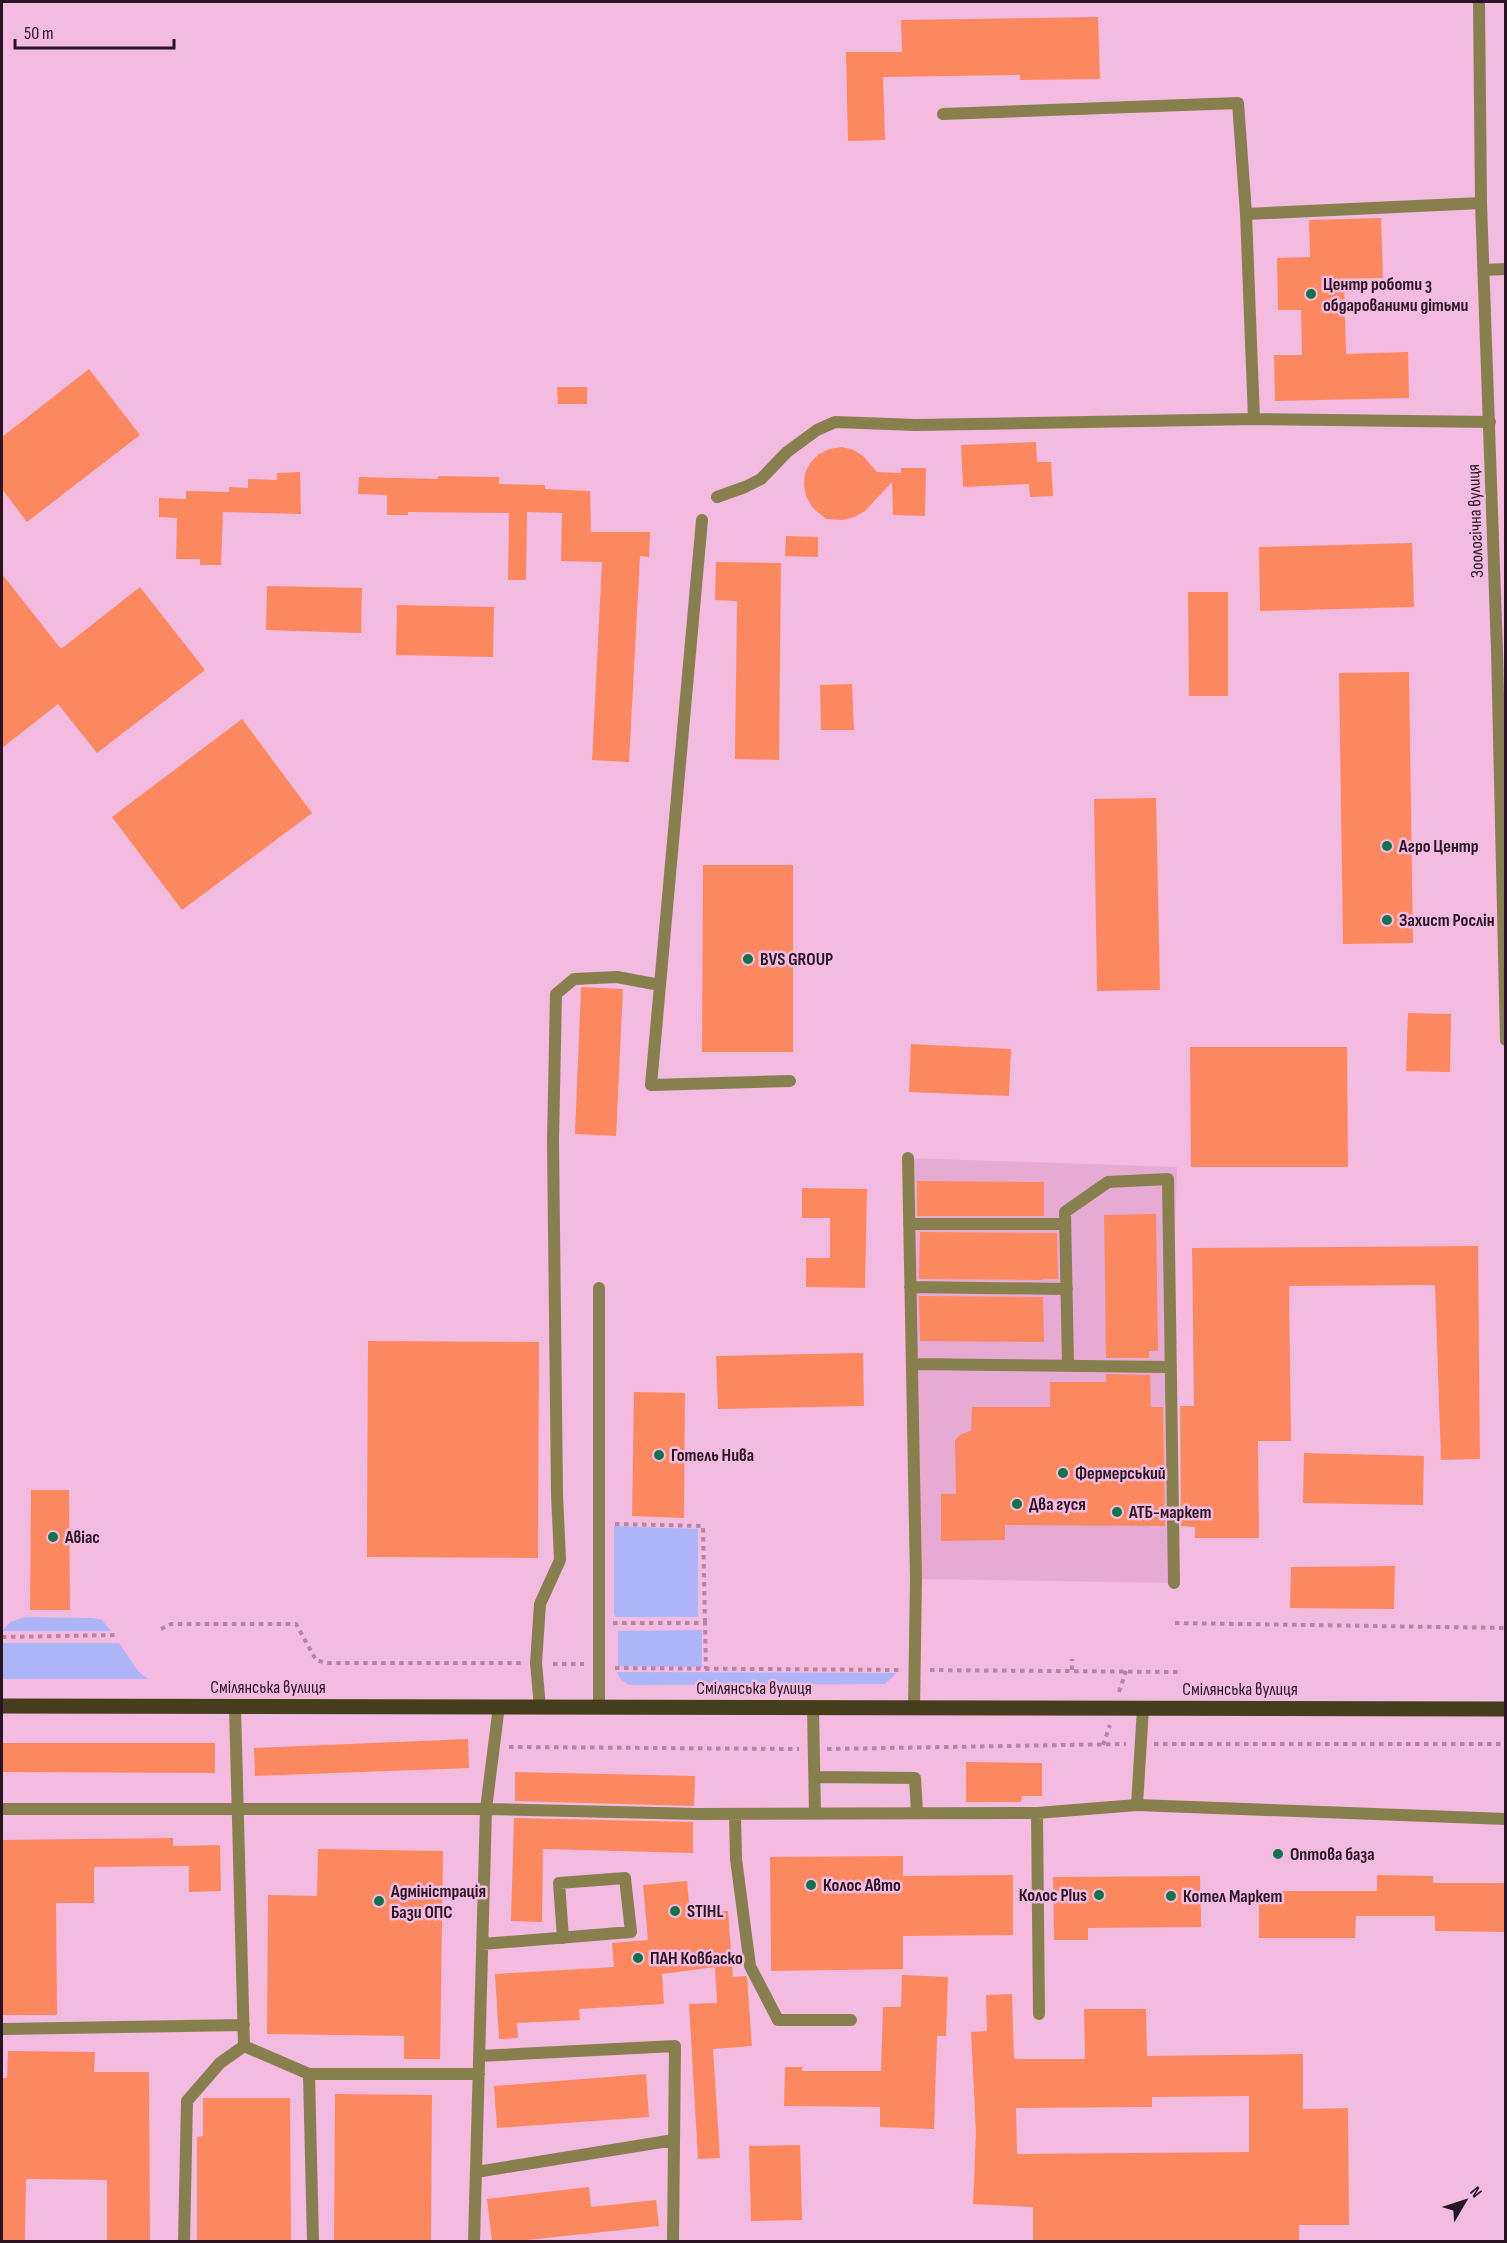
<svg xmlns="http://www.w3.org/2000/svg" width="1507" height="2243" viewBox="0 0 1507 2243" font-family="'Sofia Sans Condensed',sans-serif">
  <rect width="100%" height="100%" fill="#f4bbe0"/>
  <path fill="#e7abd3" d="M908,1158L1177,1167L1171,1367L1174,1583L916,1579Z"/>
  <path fill="#adb4f8" d="M614,1526L698,1529V1617H616L614,1614Z
    M25,1617L93,1618L102,1620L111,1631H2L10,1622Z
    M702,1630V1667L618,1666V1631Z
    M2,1643H119L138,1671L148,1679H2Z
    M617,1672L897,1673L885,1684L629,1685L621,1680Z"/>
  <path fill="#fc885f" fill-rule="evenodd" d="M1098,17L1100,79L1020,80V75L883,77L885,140L848,141L846,52H902L901,20Z
    M1381,218L1383,278L1344,279L1346,354L1408,352L1409,398L1275,401L1274,355H1302L1301,310H1278L1277,258L1310,257L1309,220Z
    M89,369L140,435L27,522L2,489V437Z
    M557,387H587V404H558Z
    M1036,442L1037,462H1051L1053,496L1030,497L1029,484L963,487L961,445Z
    M842,447L854,450L864,457L877,472L901,473V468H926L925,516L893,515L892,482L865,511L855,517L843,520L826,519L812,507L806,496L804,485L805,473L810,463L819,454L830,449Z
    M300,472L301,514L223,512L221,565H200V559H176L177,518L159,517V498L186,499V491L229,492V487L248,488V479L277,480V473Z
    M438,476L499,477V484L545,485V489L590,491L591,532H650L649,557L640,556L629,762L592,760L602,562L561,561L562,513L527,512L526,580H508L509,513L408,512V515H387V495L358,494L359,477L438,479Z
    M786,536L818,537V557L785,556Z
    M1412,543L1414,607L1260,611L1259,547Z
    M716,562L781,563L779,760L735,759L737,601L715,600Z
    M2,574L61,649L140,587L205,670L97,753L58,704L2,748Z
    M267,586L362,588L361,633L266,630Z
    M1188,592H1228V696H1189Z
    M397,605L494,607L493,657L396,655Z
    M1409,672L1413,943L1343,944L1339,673Z
    M852,684L854,730H821L820,685Z
    M242,719L312,813L182,910L112,817Z
    M1156,798L1160,990L1097,991L1094,799Z
    M703,865H793V1052H702Z
    M581,987L623,989L616,1136L575,1134Z
    M1408,1013L1451,1014L1450,1072L1406,1071Z
    M911,1044L1011,1049L1009,1096L909,1092Z
    M1190,1047H1347L1348,1167H1191Z
    M917,1181L1044,1182V1216H917Z
    M802,1188L867,1189L865,1288L806,1287V1258H830V1218H802Z
    M1156,1214L1158,1351H1149V1358H1106L1104,1215Z
    M920,1232L1057,1233L1058,1279H1043V1280L919,1279Z
    M1478,1246L1480,1459L1441,1460L1435,1285L1289,1286L1291,1441H1258L1259,1538H1195V1527L1181,1526L1180,1406H1194L1192,1248Z
    M919,1296L1043,1297L1044,1342L920,1341Z
    M368,1341L539,1342L538,1558L367,1557Z
    M863,1353L864,1406L718,1409L716,1356Z
    M1106,1374L1150,1375L1151,1407H1163L1165,1526L1005,1525V1540L941,1541V1494H956L955,1440L961,1434L971,1431L972,1407H1050V1382H1106Z
    M634,1392L685,1393L684,1518L632,1516Z
    M1304,1453L1424,1456L1423,1505L1303,1503Z
    M31,1490H69L70,1610H30Z
    M1395,1566L1394,1609L1290,1608L1291,1567Z
    M468,1739L469,1768L255,1776L254,1748Z
    M2,1743H215V1773L2,1772Z
    M966,1762L1042,1763V1796H1022L1021,1802H966Z
    M515,1772L695,1776L694,1806L515,1801Z
    M514,1818L693,1822V1853L543,1849L542,1922L511,1921Z
    M173,1838V1846L220,1845L221,1891L189,1892V1866L94,1867V1903H56L57,2015H2V1840Z
    M318,1849L443,1851L440,2059H404V2036L267,2034L268,1895L317,1896Z
    M903,1856V1876L1013,1875V1935L903,1936V1969L771,1971L770,1857Z
    M1377,1875L1433,1876V1883H1506V1932L1435,1931V1916H1356L1355,1938H1259V1891H1377Z
    M1200,1876L1201,1927L1088,1928V1940H1054L1053,1877Z
    M687,1881L690,1914L728,1911L733,1977L746,1976L747,1978L752,2046L713,2049L720,2158L698,2159L689,2004L717,2003L715,1967L662,1974L664,2004L579,2009L580,2020L517,2023L518,2038L499,2039L495,1974L614,1967L612,1943L648,1940L643,1885Z
    M902,1975L948,1977L946,2036H937L934,2129L880,2127V2107L784,2106L785,2067H802V2071H881L883,2007H901Z
    M1012,1994L1014,2059H1085L1084,2009H1146L1147,2056L1303,2054V2109L1348,2108L1349,2225H1299V2241H1033V2207L973,2204L976,2133L971,2032L987,2031L986,1995ZM1249,2096V2152L1017,2154L1016,2108L1152,2107V2097Z
    M8,2051L95,2052L94,2072H149L150,2241H107V2180L26,2179L25,2241H2V2078H7Z
    M646,2074L649,2117L497,2128L494,2086Z
    M335,2094L432,2095L431,2241H334Z
    M203,2098H290L291,2241H197V2137L203,2136Z
    M800,2145L802,2220L751,2221L749,2146Z
    M589,2187L591,2207L656,2200L659,2226L517,2241H492L487,2199Z"/>
  <g fill="none" stroke-linecap="round" stroke-linejoin="round">
    <path stroke="#b386a4" stroke-width="4" stroke-dasharray="4.5 4.5" stroke-linecap="butt" d="M615,1524L703,1526L705,1623
      M613,1623H705L706,1669
      M1175,1623L1506,1628
      M161,1629L171,1624H296L316,1660L326,1663H521
      M2,1637L118,1635
      M553,1664H584
      M615,1668L899,1670
      M930,1670L1178,1672
      M1072,1670V1659
      M1119,1692L1126,1671
      M1154,1744H1506
      M1103,1745L1110,1725
      M509,1747L799,1749
      M827,1749L1126,1744"/>
    <path stroke="#887f4f" stroke-width="12" d="M943,114L1238,103L1246,214L1481,203
      M1246,214L1254,419
      M1485,270L1506,269
      M717,497L745,487L761,479L787,452L817,430L835,422L916,425L1254,419L1490,422
      M702,520L651,1085L790,1081
      M908,1158L916,1579L914,1708
      M909,1224H1065
      M910,1287L1067,1289
      M912,1364L1171,1367
      M1068,1365L1065,1212L1108,1182L1168,1179L1174,1583
      M235,1707L244,2046
      M540,1707L536,1663L540,1604L560,1560L557,1494L553,1141L556,994L574,979L617,977L660,985
      M599,1707V1288
      M813,1708L815,1813
      M815,1777L915,1778L917,1812
      M1137,1805L1506,1819
      M2,1809H486L698,1814L1037,1813L1137,1805L1143,1708
      M1037,1813L1039,2014
      M735,1814L736,1859L750,1966L778,2020H851
      M482,1944L631,1932L625,1878L559,1883L563,1938
      M2,2029L244,2025
      M244,2046L309,2074H479
      M479,2056L675,2046L673,2242
      M309,2074L313,2242
      M476,2172L674,2140
      M184,2242L187,2101L220,2063L244,2046
      M474,2242L486,1809L499,1706"/>
    <path stroke="#887f4f" stroke-width="12" d="M1479,2L1481,203L1497,651L1506,1040"/>
    <path stroke="#443e1c" stroke-width="15" d="M2,1706L1506,1709"/>
  </g>
  <g fill="#0f744c" stroke="#f4bbe0" stroke-width="2">
    <circle cx="1311" cy="294" r="6"/>
    <circle cx="1387" cy="846" r="6"/>
    <circle cx="1387" cy="920" r="6"/>
    <circle cx="748" cy="959" r="6"/>
    <circle cx="659" cy="1455" r="6"/>
    <circle cx="1063" cy="1473" r="6"/>
    <circle cx="1017" cy="1504" r="6"/>
    <circle cx="1117" cy="1512" r="6"/>
    <circle cx="53" cy="1537" r="6"/>
    <circle cx="1278" cy="1854" r="6"/>
    <circle cx="811" cy="1885" r="6"/>
    <circle cx="1099" cy="1895" r="6"/>
    <circle cx="1171" cy="1896" r="6"/>
    <circle cx="379" cy="1901" r="6"/>
    <circle cx="675" cy="1911" r="6"/>
    <circle cx="638" cy="1958" r="6"/>
  </g>
  <g text-anchor="middle" stroke-width="5" stroke-linejoin="round" paint-order="stroke">
    <g font-size="18" font-weight="bold" fill="#281422" stroke="#f4bbe0" text-anchor="start">
      <text x="1323" y="290">Центр роботи з<tspan x="1323" dy="21">обдарованими дітьми</tspan></text>
      <text x="1399" y="852">Агро Центр</text>
      <text x="1399" y="926">Захист Рослін</text>
      <text x="760" y="965">BVS GROUP</text>
      <text x="671" y="1461">Готель Нива</text>
      <text x="1075" y="1479">Фермерський</text>
      <text x="1029" y="1510">Два гуся</text>
      <text x="1129" y="1518">АТБ-маркет</text>
      <text x="65" y="1543">Авіас</text>
      <text x="1290" y="1860">Оптова база</text>
      <text x="823" y="1891">Колос Авто</text>
      <text x="391" y="1897">Адміністрація<tspan x="391" dy="21">Бази ОПС</tspan></text>
      <text x="1087" y="1901" text-anchor="end">Колос Plus</text>
      <text x="1183" y="1902">Котел Маркет</text>
      <text x="687" y="1917">STIHL</text>
      <text x="650" y="1964">ПАН Ковбаско</text>
    </g>
    <g font-size="18" fill="#281422" stroke="#f4bbe0">
      <text transform="translate(1475 521) rotate(-92)" y="6">Зоологічна вулиця</text>
      <text x="268" y="1693">Смілянська вулиця</text>
      <text x="754" y="1694">Смілянська вулиця</text>
      <text x="1240" y="1695">Смілянська вулиця</text>
    </g>
  </g>
  <rect width="1507" height="2243" fill="none" stroke="#281422" stroke-width="6"/>
  <g transform="translate(1465 2201) rotate(51)" stroke="#f4bbe0" stroke-width="4.5" paint-order="stroke">
  <path d="M0-4.5L10 22L0 15L-10 22Z" fill="#281422"/>
  <text y="-9" font-size="16" font-weight="bold" text-anchor="middle" fill="#281422">N</text>
  </g>
  <path d="M15 39v9h159v-9" fill="none" stroke="#281422" stroke-width="3"/>
  <text x="24" y="39" font-size="18" fill="#281422" stroke="#f4bbe0" stroke-width="4.5" paint-order="stroke">50 m</text>
</svg>
